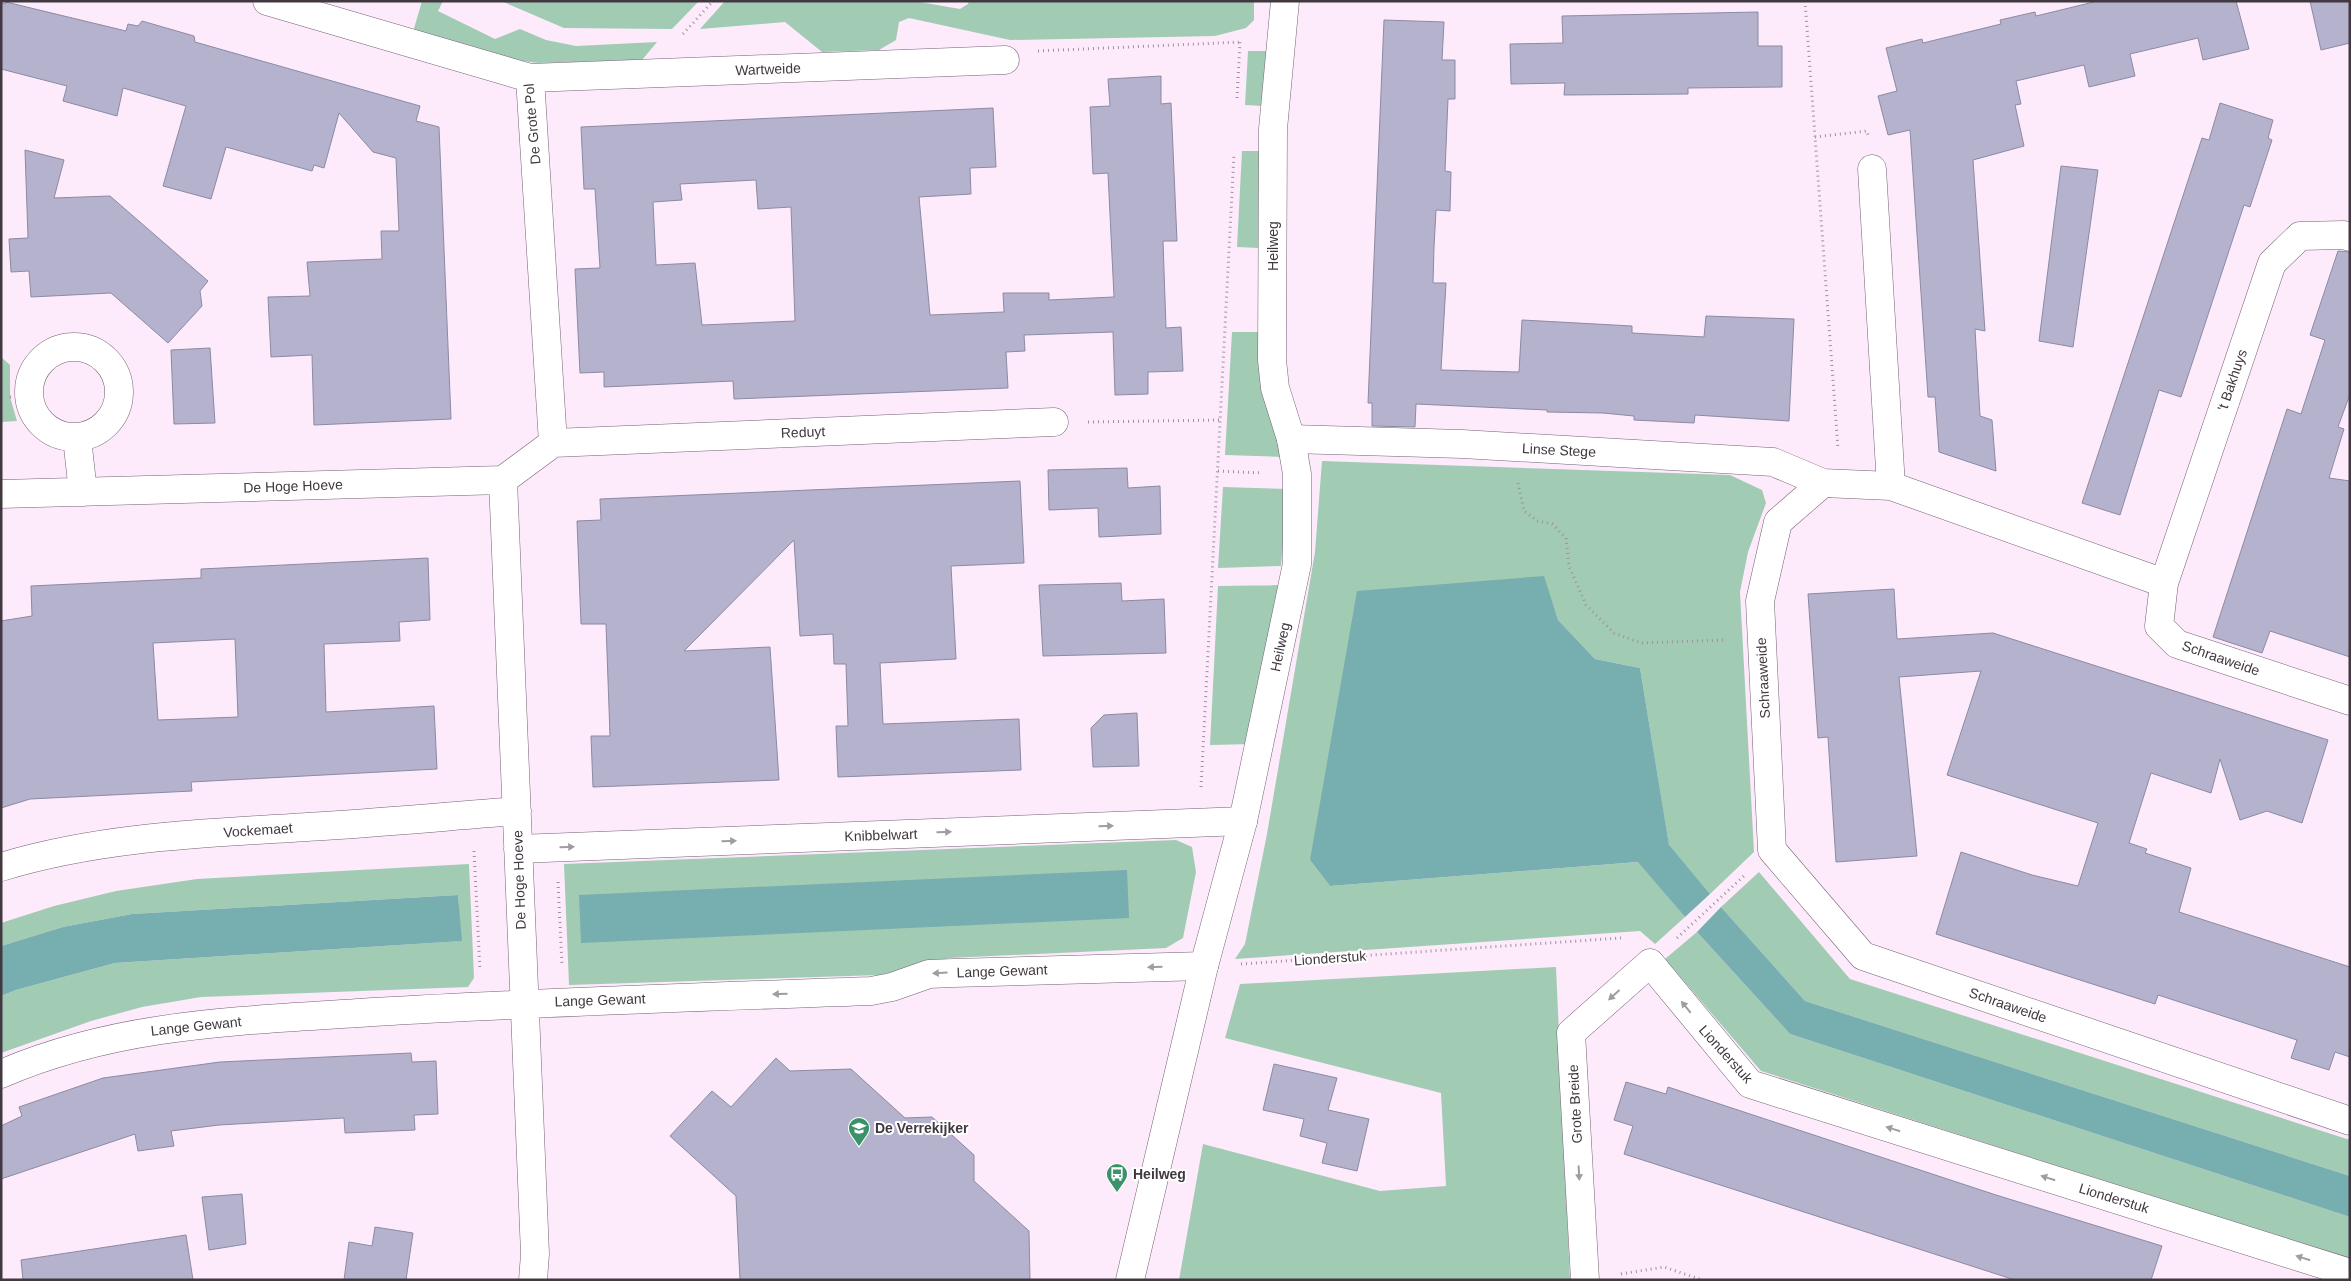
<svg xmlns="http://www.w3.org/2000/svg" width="2351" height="1281" viewBox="0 0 2351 1281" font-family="Arial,sans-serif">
  <rect width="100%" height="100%" fill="#fdebfc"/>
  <path fill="#a2cbb4" d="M422,1H443L438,11L495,39L520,29L546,40L576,46L657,42L642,60L538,63L516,60L413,32Z
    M501,1H699L672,29L564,28Z
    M725,1H914L960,9L968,4L969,1H1254V20L1246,28L1215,36L1010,40L909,18L899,22L896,40L879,50L822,52L785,22L700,29Z
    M1248,51H1268L1264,106L1245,105Z
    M1242,151H1261L1259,248L1237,247Z
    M1232,332H1263L1283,457L1225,455Z
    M1,357L10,365V397L17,421L1,422Z
    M1322,461L1730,475L1762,490L1766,503L1748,552L1740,592L1754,852L1710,894L1669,846L1640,668L1595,659L1558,620L1543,576L1310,860L1330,886L1639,862L1685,917L1655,944L1640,931L1235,959L1245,944L1267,834L1315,552Z
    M1223,487L1288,489L1281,566L1218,568Z
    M1282,585L1253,744L1210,745L1218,586Z
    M1176,840L1192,847L1196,872L1183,938L1166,948L949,958L880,975L569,985L564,864Z
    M469,864L474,978L468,987L201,997L142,1007L91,1021L1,1053V996L16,990L115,963L461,941L458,895L132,914L63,927L1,946V923L54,906L116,891L197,879Z
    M1759,872L1850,979L2350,1140V1176L1805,1001L1721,907Z
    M1697,932L1790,1034L2350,1217V1257L2347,1259L1761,1071L1665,959Z
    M1556,967L1570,1280H1179L1203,1144L1380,1191L1446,1186L1441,1093L1225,1038L1240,984Z"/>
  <path fill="#77aeaf" d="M1544,576L1558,620L1595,659L1640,668L1669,845L1710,894L1685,917L1638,862L1330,886L1310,860L1357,591Z
    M1127,870L1129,918L581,943L579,895Z
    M458,895L462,941L115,963L16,990L1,996V946L63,927L132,914Z
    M1721,907L1805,1001L2350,1176V1217L1790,1034L1697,932Z"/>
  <path fill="#b4b2cc" stroke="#8c8aa3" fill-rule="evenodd" d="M2098,1H2236L2249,49L2203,60L2198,38L2130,54L2135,76L2089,87L2084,65L2016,81L2021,104L2015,105L2024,146L1973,160L1985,331L1975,329L1980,416L1992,420L1996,471L1939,452L1935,397H1928L1910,130L1888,135L1878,96L1897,91L1886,48L1922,39L1923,43L2001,24L2000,20L2035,12L2036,16Z
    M2310,1H2350V43L2321,50Z
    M6,2L126,31L128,24L138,26L142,21L194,36L195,42L420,106L416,121L439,127L451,419L314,425L312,355L271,357L268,297L310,296L307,262L382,259L381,231H399L396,158L373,152L339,113L324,168L314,165L312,171L226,147L211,199L163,186L186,106L123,88L117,116L63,101L67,86L1,69V3L5,4Z
    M1758,12V46H1782V87L1688,88V94L1564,95L1565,83L1511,84L1510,44L1563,43L1562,16Z
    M1384,20L1444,22L1442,60H1455V99H1448L1445,171L1451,172L1450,211L1436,210L1434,247L1433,283H1446L1441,370L1519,372L1522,320L1632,326V333L1704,337L1706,316L1794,319L1789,421L1695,415L1694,423L1634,420V416L1603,413L1547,412V410L1416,404L1415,427L1372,426V403H1368Z
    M1161,76V104L1171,103L1177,241H1163L1166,328L1181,327L1183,371L1148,372V394L1115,395L1113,332L1024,335L1025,351L1006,352L1008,388L734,399L733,381L604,387V372L580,373L575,269L600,268L595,189H584L581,127L993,108L996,167L970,168L971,194L919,197L930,315L1004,312L1003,293H1049V300L1114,297L1108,173L1093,174L1090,107L1110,106L1108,79ZM756,180L758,209L791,207L795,321L702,325L695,263L656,265L653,202L682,200L680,184Z
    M2220,103L2273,120L2268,138L2272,140L2250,207L2244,205L2181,397L2159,390L2120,515L2082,503L2202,138L2209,140Z
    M25,150L64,160L54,198L110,196L208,281L200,291L202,306L168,343L111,293L31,297L29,271L11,272L9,239L28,238Z
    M2061,166L2098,170L2073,347L2039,341Z
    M2338,251L2350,252V394L2338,427L2344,429L2329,478L2350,481V657L2270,631L2262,653L2213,637L2287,409L2301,414L2325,340L2310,335Z
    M210,348L215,423L174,424L171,350Z
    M1127,468L1128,488L1160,486L1161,534L1099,537L1098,508L1049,510L1048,470Z
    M1020,481L1024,563L951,566L956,659L880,663L883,724L1019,719L1021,770L838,777L836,726H848L846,664H834L833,634L800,636L794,540L684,651L770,647L779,780L593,787L591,736H610L606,624H581L577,521L601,520L600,499Z
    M428,558L430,620L399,622L400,641L324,644L326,712L434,706L437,769L191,782L192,791L30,799L1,808V621L32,616L31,586L201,578V569ZM235,639L238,717L158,720L153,643Z
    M1121,583L1122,601L1164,599L1166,653L1043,656L1039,585Z
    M1894,589L1897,639L1993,633L2328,740L2302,823L2267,811L2240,820L2220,759L2211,793L2151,773L2129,843L2147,849L2145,853L2191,868L2179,912L2350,967V1057L2335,1052L2329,1070L2291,1058L2297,1040L2158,995L2155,1004L1936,934L1961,852L2032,875L2078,886L2098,823L1947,775L1981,671L1899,677L1917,856L1836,862L1828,737L1818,738L1808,594Z
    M1137,713L1139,766L1093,767L1091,728L1104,715Z
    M411,1053L412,1062L436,1061L438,1114L414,1115L415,1130L345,1133L344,1118L219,1125L171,1131L174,1146L138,1151L135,1134L1,1179V1126L22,1116L19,1107L103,1078L220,1062Z
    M776,1058L790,1071L851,1069L905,1118L932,1117L974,1155V1181L1029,1231L1030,1280H740L736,1196L670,1136L712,1091L731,1107Z
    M1274,1064L1337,1078L1328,1110L1369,1119L1357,1171L1322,1163L1327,1143L1300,1136L1304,1119L1263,1110Z
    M1626,1082L1666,1094L1668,1087L1996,1195L2162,1246L2151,1280H2015L1624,1154L1633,1126L1614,1120Z
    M242,1194L246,1244L209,1250L202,1197Z
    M375,1227L413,1233L406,1280H344L349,1242L372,1246Z
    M186,1235L193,1280H23L21,1260Z"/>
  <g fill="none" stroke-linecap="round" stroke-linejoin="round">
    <g stroke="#746173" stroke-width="29">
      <path id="street" d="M267,1L530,78L1005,60
        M530,78L553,443
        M1872,169L1891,486
        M29 392a45 45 0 1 1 90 0a45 45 0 1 1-90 0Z
        M77,438L83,492
        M1291,439L1462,444L1773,462L1823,483
        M553,443L1054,422
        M503,480L535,1254L533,1280
        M1,494L503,480L553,443
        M2164,583L2272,263L2300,236L2344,235L2350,237
        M2350,701L2177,644L2159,626L2164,583L1891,486L1823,483L1778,522L1760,601L1772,850L1863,956L2350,1121
        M518,849L1243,821
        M1,867C106,835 216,833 324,826C388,822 452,816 517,811
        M1,1074C121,1022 245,1021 373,1012C539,1002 705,997 871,991L892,987L929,974L953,973L1204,966
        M1585,1280L1571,1033L1650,963L1750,1084L2350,1273"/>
    </g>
    <g stroke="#746173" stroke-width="29">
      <path id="secondary" d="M1130,1280L1204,966L1243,821L1297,564V474L1291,439L1275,388L1272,360L1273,129L1285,1"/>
    </g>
    <path stroke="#9e919d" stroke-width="3" stroke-dasharray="1 4" stroke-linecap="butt" d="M1805,1L1838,448
      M683,34L713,1
      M1038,51L1242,42
      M1237,98L1240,42
      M1815,137L1867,131L1868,135
      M10,397L29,395
      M1088,422L1220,420
      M1218,471L1262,473
      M1518,483L1524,511L1538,521L1552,524L1566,538L1569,566L1586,605L1614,633L1641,643L1725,640
      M1201,787L1234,154
      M474,851L480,970
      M558,882L562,966
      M1677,938L1746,874
      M1241,964L1621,938
      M1621,1274L1664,1267L1702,1280"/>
    <use href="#street" stroke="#fff" stroke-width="28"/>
    <use href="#secondary" stroke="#fff" stroke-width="28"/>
  </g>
  <defs><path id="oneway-solid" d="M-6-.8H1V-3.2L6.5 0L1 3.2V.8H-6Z" transform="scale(1.25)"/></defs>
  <g fill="#a09ca0">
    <use href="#oneway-solid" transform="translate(1106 826) rotate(-2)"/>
    <use href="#oneway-solid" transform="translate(944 832) rotate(-2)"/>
    <use href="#oneway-solid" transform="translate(729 841) rotate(-2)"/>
    <use href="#oneway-solid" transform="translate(567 847) rotate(-2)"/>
    <use href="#oneway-solid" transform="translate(1155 967) rotate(179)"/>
    <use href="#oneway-solid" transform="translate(940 973) rotate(177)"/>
    <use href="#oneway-solid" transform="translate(780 994) rotate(178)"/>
    <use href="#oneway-solid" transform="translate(1614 995) rotate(138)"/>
    <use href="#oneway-solid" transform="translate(1686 1007) rotate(-129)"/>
    <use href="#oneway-solid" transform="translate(1893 1129) rotate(-163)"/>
    <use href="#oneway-solid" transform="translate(1579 1173) rotate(87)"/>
    <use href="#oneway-solid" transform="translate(2048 1178) rotate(-163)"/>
    <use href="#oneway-solid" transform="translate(2303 1258) rotate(-163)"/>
  </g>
  <defs>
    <g id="school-pin" transform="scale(1.125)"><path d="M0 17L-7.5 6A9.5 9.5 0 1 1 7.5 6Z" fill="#399268" stroke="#fff"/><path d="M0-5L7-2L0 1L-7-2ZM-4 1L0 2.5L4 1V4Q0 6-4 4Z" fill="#fff"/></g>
    <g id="bus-pin" transform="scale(1.125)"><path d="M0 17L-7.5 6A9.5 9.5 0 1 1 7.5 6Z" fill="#399268" stroke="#fff"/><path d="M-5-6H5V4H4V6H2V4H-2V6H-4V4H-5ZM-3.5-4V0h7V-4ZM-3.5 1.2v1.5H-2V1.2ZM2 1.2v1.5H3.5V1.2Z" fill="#fff"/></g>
  </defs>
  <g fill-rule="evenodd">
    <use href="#school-pin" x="859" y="1128"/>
    <use href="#bus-pin" x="1117" y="1174"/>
  </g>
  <g text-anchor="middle" stroke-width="4" stroke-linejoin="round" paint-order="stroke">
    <g font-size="14" fill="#413840" stroke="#fff">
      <text transform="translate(768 69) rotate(-2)" y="5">Wartweide</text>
      <text transform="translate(532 124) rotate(-95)" y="5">De Grote Pol</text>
      <text transform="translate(1273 246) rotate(-90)" y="5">Heilweg</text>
      <text transform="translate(2232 380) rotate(-71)" y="5">'t Bakhuys</text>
      <text transform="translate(803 432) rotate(-2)" y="5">Reduyt</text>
      <text transform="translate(1559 450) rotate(3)" y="5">Linse Stege</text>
      <text transform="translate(293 486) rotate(-2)" y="5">De Hoge Hoeve</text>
      <text transform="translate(1280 647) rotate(-78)" y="5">Heilweg</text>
      <text transform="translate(2221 658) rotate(19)" y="5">Schraaweide</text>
      <text transform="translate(1763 678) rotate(-93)" y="5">Schraaweide</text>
      <text transform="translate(258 830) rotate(-4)" y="5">Vockemaet</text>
      <text transform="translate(881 835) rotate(-2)" y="5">Knibbelwart</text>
      <text transform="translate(519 880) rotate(-92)" y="5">De Hoge Hoeve</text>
      <text transform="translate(1330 958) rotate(-4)" y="5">Lionderstuk</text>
      <text transform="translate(1002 971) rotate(-2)" y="5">Lange Gewant</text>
      <text transform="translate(600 1000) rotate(-2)" y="5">Lange Gewant</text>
      <text transform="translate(2008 1005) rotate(19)" y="5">Schraaweide</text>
      <text transform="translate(196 1026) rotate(-6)" y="5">Lange Gewant</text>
      <text transform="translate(1726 1054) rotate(48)" y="5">Lionderstuk</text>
      <text transform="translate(1575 1104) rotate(-93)" y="5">Grote Breide</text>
      <text transform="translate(2114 1198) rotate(17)" y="5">Lionderstuk</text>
    </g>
    <g font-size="14" font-weight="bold" fill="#413840" stroke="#fff" text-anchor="start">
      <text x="875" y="1133">De Verrekijker</text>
      <text x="1133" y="1179">Heilweg</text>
    </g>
  </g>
  <rect width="2351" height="1281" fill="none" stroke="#413840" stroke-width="5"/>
</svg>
